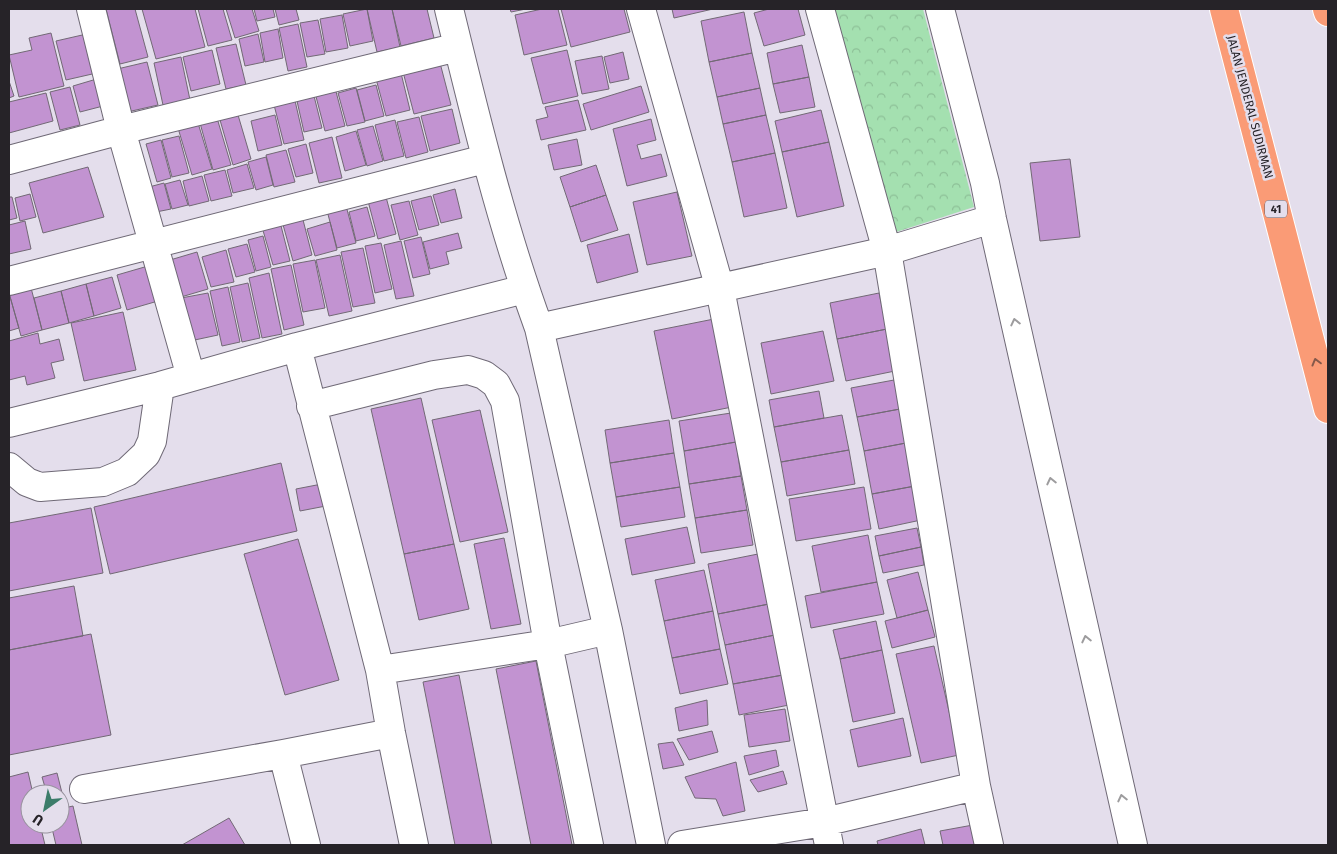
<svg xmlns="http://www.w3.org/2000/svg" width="1337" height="854" viewBox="0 0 1337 854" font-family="'Fira Sans',sans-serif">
  <defs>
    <pattern id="park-crowns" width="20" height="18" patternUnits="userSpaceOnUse" patternTransform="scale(1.25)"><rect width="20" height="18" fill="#a4e0b0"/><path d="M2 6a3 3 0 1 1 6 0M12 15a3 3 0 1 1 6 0" fill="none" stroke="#8dc097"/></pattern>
  </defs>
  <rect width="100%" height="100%" fill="#e4deec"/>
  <path fill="url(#park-crowns)" d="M832,9H923L974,207L893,233Z"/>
  <path fill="#c293d1" stroke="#726975" d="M106,9H135L148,57L120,64Z
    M142,9H195L205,47L156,59Z
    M198,9H223L232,40L208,46Z
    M226,9H252L259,31L235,38Z
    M254,9H273L275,17L257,21Z
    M275,9H296L299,20L279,25Z
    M367,9H392L400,47L377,52Z
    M367,9L373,41L350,46L343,14Z
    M392,9H427L434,38L401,46Z
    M510,9H526L511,12Z
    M542,9H558L567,45L524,55L515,15Z
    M561,9H624L630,32L571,47Z
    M672,9H713L674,18Z
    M769,9H798L805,35L764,46L754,13Z
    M744,12L752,53L709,62L701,21Z
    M342,15L348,48L326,52L320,19Z
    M318,20L325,54L307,57L300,23Z
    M298,24L307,67L288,71L279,28Z
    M278,29L283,58L265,62L260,33Z
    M51,33L64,86L19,97L9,55L32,50L29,38Z
    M91,33L101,72L66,80L56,41Z
    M258,34L264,62L245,66L239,39Z
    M236,44L246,85L226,89L216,48Z
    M802,45L809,77L773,84L767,53Z
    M212,50L220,84L191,91L183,57Z
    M567,50L578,96L543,104L531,58Z
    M623,52L629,79L610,83L604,57Z
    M752,53L760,88L717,97L709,62Z
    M602,56L609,89L582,94L575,61Z
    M181,57L190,100L163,105L154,63Z
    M439,59L451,105L414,114L402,68Z
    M147,62L158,105L123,113L113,70Z
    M400,69L410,110L386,116L375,75Z
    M809,77L815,107L780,113L773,84Z
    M100,78L107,105L80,112L73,86Z
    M9,81L14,96L9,98Z
    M334,84L345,126L325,131L314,89Z
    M376,85L384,116L365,121L357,90Z
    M641,86L649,112L591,130L583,104Z
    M70,87L80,125L60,130L50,92Z
    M356,88L365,122L347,126L338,93Z
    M760,88L766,115L723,124L717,97Z
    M293,92L304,140L284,144L272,97Z
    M46,93L53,121L9,133V102Z
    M314,96L322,128L304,132L297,101Z
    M578,100L586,130L541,140L536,120L548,117L545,107Z
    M452,109L460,143L430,151L421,116Z
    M821,110L829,142L782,152L775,121Z
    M238,115L251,159L233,165L220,120Z
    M275,115L282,145L258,151L251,121Z
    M766,115L775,153L732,162L723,124Z
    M419,117L428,152L406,158L397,122Z
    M217,118L231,165L213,170L200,123Z
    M651,119L656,140L637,145L641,159L661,154L667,176L627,186L613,129Z
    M395,120L404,156L384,161L375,125Z
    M198,123L212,169L192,175L178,128Z
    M373,126L383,161L367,166L357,130Z
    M356,131L366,165L345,171L336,137Z
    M179,136L189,173L172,177L162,140Z
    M332,137L342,178L319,183L309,143Z
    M577,139L582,165L554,170L548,145Z
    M161,140L171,178L157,182L146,144Z
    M829,142L844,206L797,217L782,152Z
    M306,144L313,173L296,177L288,149Z
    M286,150L295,182L274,187L266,155Z
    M775,153L787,208L744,217L732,162Z
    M266,157L273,185L256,190L248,162Z
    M1070,159L1080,237L1040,241L1030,163Z
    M247,164L254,188L233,193L227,170Z
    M596,165L606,195L570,207L560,177Z
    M88,167L104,217L43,233L29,183Z
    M225,170L232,196L211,201L204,175Z
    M202,176L209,201L189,206L183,181Z
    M180,180L188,205L172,209L165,184Z
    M164,183L171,209L156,212L149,187Z
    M455,189L462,218L441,223L433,195Z
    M677,192L692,256L647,265L633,202Z
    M30,194L36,217L20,221L15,198Z
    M606,195L618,230L581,242L570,207Z
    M431,196L439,225L419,230L411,201Z
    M9,197H12L17,218L9,220Z
    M386,197L396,234L378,239L368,201Z
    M409,201L418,235L400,240L391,205Z
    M345,202L356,243L337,248L326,207Z
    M367,207L375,236L356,241L349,212Z
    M302,216L312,255L293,261L282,221Z
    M25,221L31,249L9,254V225Z
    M280,222L290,261L273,265L262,227Z
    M330,222L337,250L315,256L307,229Z
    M458,233L462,248L446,252L449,264L430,269L423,242Z
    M629,234L638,272L597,283L587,245Z
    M263,236L271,267L256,271L248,240Z
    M421,237L430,274L413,278L404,241Z
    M401,241L414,296L396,299L384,245Z
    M381,243L392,289L375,293L365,246Z
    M247,244L255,272L236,277L228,249Z
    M363,248L375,303L353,307L341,252Z
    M226,250L234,282L211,287L202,257Z
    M197,252L208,289L181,297L170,260Z
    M340,255L352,311L329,316L316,260Z
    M315,260L325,308L303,312L293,264Z
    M291,265L304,325L284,330L271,269Z
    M148,266L158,301L127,310L117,275Z
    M269,273L282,334L262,338L249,278Z
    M112,277L121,308L94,316L86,284Z
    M248,283L260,338L242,342L230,287Z
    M30,284L42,330L21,336L9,293Z
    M86,284L94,316L69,323L61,291Z
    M228,287L240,342L222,346L210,291Z
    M61,291L69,323L42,330L34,298Z
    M9,293L19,328L9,331Z
    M208,293L218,335L190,341L181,298Z
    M879,293L887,329L837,339L830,303Z
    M123,312L136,370L84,381L71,323Z
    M714,319L732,407L672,419L654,331Z
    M887,329L895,371L846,381L837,339Z
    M823,331L834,381L771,394L761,343Z
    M38,333L40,344L59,339L64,360L51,363L55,378L27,385L25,376L9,380V341Z
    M894,380L900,409L857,417L851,388Z
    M819,391L824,418L774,427L769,400Z
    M421,398L454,544L404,554L371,409Z
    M900,409L906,443L864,451L857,417Z
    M480,410L508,532L460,542L432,420Z
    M731,413L736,442L684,451L679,421Z
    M842,415L849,450L781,462L774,427Z
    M669,420L674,453L610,463L605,430Z
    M736,442L741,476L689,484L684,451Z
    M906,443L915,486L872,494L864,451Z
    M849,450L855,484L787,496L781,462Z
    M674,453L680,487L616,497L610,463Z
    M281,463L297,531L110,574L94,507Z
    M741,476L747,510L695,518L689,484Z
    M327,483L331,505L300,511L296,489Z
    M915,486L921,520L879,529L872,494Z
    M680,487L685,517L621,527L616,497Z
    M864,487L871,529L796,541L789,499Z
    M91,508L103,573L9,591V523Z
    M747,510L753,545L701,553L695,518Z
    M687,527L695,563L632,575L625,539Z
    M917,528L921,547L879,556L875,536Z
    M868,535L877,582L821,592L812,546Z
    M504,538L521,624L491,629L474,544Z
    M298,539L339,680L285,695L244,554Z
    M454,544L469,609L419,620L404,554Z
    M921,547L924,565L883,573L879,556Z
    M758,554L769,604L718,614L708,564Z
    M704,570L713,611L664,621L655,580Z
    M918,572L928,610L897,618L887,580Z
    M877,582L884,614L811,628L805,596Z
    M74,586L83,636L9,650V598Z
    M769,604L775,635L725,645L718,614Z
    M928,610L935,637L892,648L885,621Z
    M713,611L720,649L672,658L664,621Z
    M876,621L882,650L840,659L833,630Z
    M91,634L111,735L9,755V650Z
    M775,635L783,675L733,684L725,645Z
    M934,646L959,755L921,763L896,654Z
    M720,649L728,684L680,694L672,658Z
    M882,650L895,713L853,722L840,659Z
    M536,661L572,845H531L496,669Z
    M459,675L492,845H455L423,682Z
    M783,675L789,705L739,715L733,684Z
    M707,700L708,725L679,731L675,708Z
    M785,709L790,741L749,747L744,715Z
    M903,718L911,756L858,767L850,730Z
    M712,731L718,752L689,760L677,739Z
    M673,742L684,765L663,769L658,744Z
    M776,750L779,766L749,775L744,756Z
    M736,762L745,811L723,816L716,799L695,798L685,777Z
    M783,771L787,784L758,792L750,780Z
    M28,772L33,794H30V824H40L45,845H9V777Z
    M57,773L65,805L60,806V794H47L42,777Z
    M73,806L82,845H56L51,824H60V809Z
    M229,818L245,845H182Z
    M973,825L977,845H943L940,831Z
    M921,829L925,845H878L877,841Z"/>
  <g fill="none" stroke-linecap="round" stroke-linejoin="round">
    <g stroke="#6f6976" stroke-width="30">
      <path id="minor" d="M91,9L121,130L191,377
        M449,9C475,116 501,224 539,328L608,630L651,845
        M641,9L720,289L829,845
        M820,9L887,251L976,786L989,845
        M940,9L985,183L992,219L1133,845
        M9,160L121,130L458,47
        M9,281L485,159
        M539,328L887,251L992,219
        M297,347L380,670L391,733L414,845
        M311,406L434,375L468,370L484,375L496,384L505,401L548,644L589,845
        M9,423L160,386L297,347L525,289
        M9,467L27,482L40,487L103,482L127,472L146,454L152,441L160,386
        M380,670L548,644L608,630
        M283,754L306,845
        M84,789L283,754L391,733
        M682,845L824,822L976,786"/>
    </g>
    <g stroke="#fff" stroke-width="30">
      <path id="highway" d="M1224,9L1328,409
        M1327,9L1328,12"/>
    </g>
    <use href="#minor" stroke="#fff" stroke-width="28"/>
    <use href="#highway" stroke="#fa9b76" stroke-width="28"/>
  </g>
  <defs><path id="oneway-chevron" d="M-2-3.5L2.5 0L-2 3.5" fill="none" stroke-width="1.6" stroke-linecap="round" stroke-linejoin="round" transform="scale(1.25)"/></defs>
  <g stroke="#9d9c9e">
    <use href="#oneway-chevron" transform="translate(1015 322) rotate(-103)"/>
    <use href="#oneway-chevron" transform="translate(1051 481) rotate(-103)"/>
    <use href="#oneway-chevron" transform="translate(1086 639) rotate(-103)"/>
    <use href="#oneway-chevron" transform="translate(1122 798) rotate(-103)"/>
  </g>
  <use stroke="#85594b" href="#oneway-chevron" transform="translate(1316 362) rotate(-105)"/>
  <g text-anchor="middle" stroke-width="5" stroke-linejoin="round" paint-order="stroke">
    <rect fill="#e4deec" stroke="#5f5b63" stroke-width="1" x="1265" y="200.5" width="22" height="17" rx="4"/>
    <g font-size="11" font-weight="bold" fill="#262328">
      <text x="1276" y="213">41</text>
    </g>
    <g font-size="12" fill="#262328" stroke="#e4deec">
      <text transform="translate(1250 107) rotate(75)" y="4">JALAN JENDERAL SUDIRMAN</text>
    </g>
  </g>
  <rect width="1337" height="854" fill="none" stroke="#262328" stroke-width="20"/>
  <g transform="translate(45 809) rotate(213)"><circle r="24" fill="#e4deec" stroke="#98939e"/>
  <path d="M0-4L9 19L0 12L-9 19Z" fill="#3c7c6a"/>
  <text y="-8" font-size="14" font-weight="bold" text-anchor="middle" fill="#262328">U</text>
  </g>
</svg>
